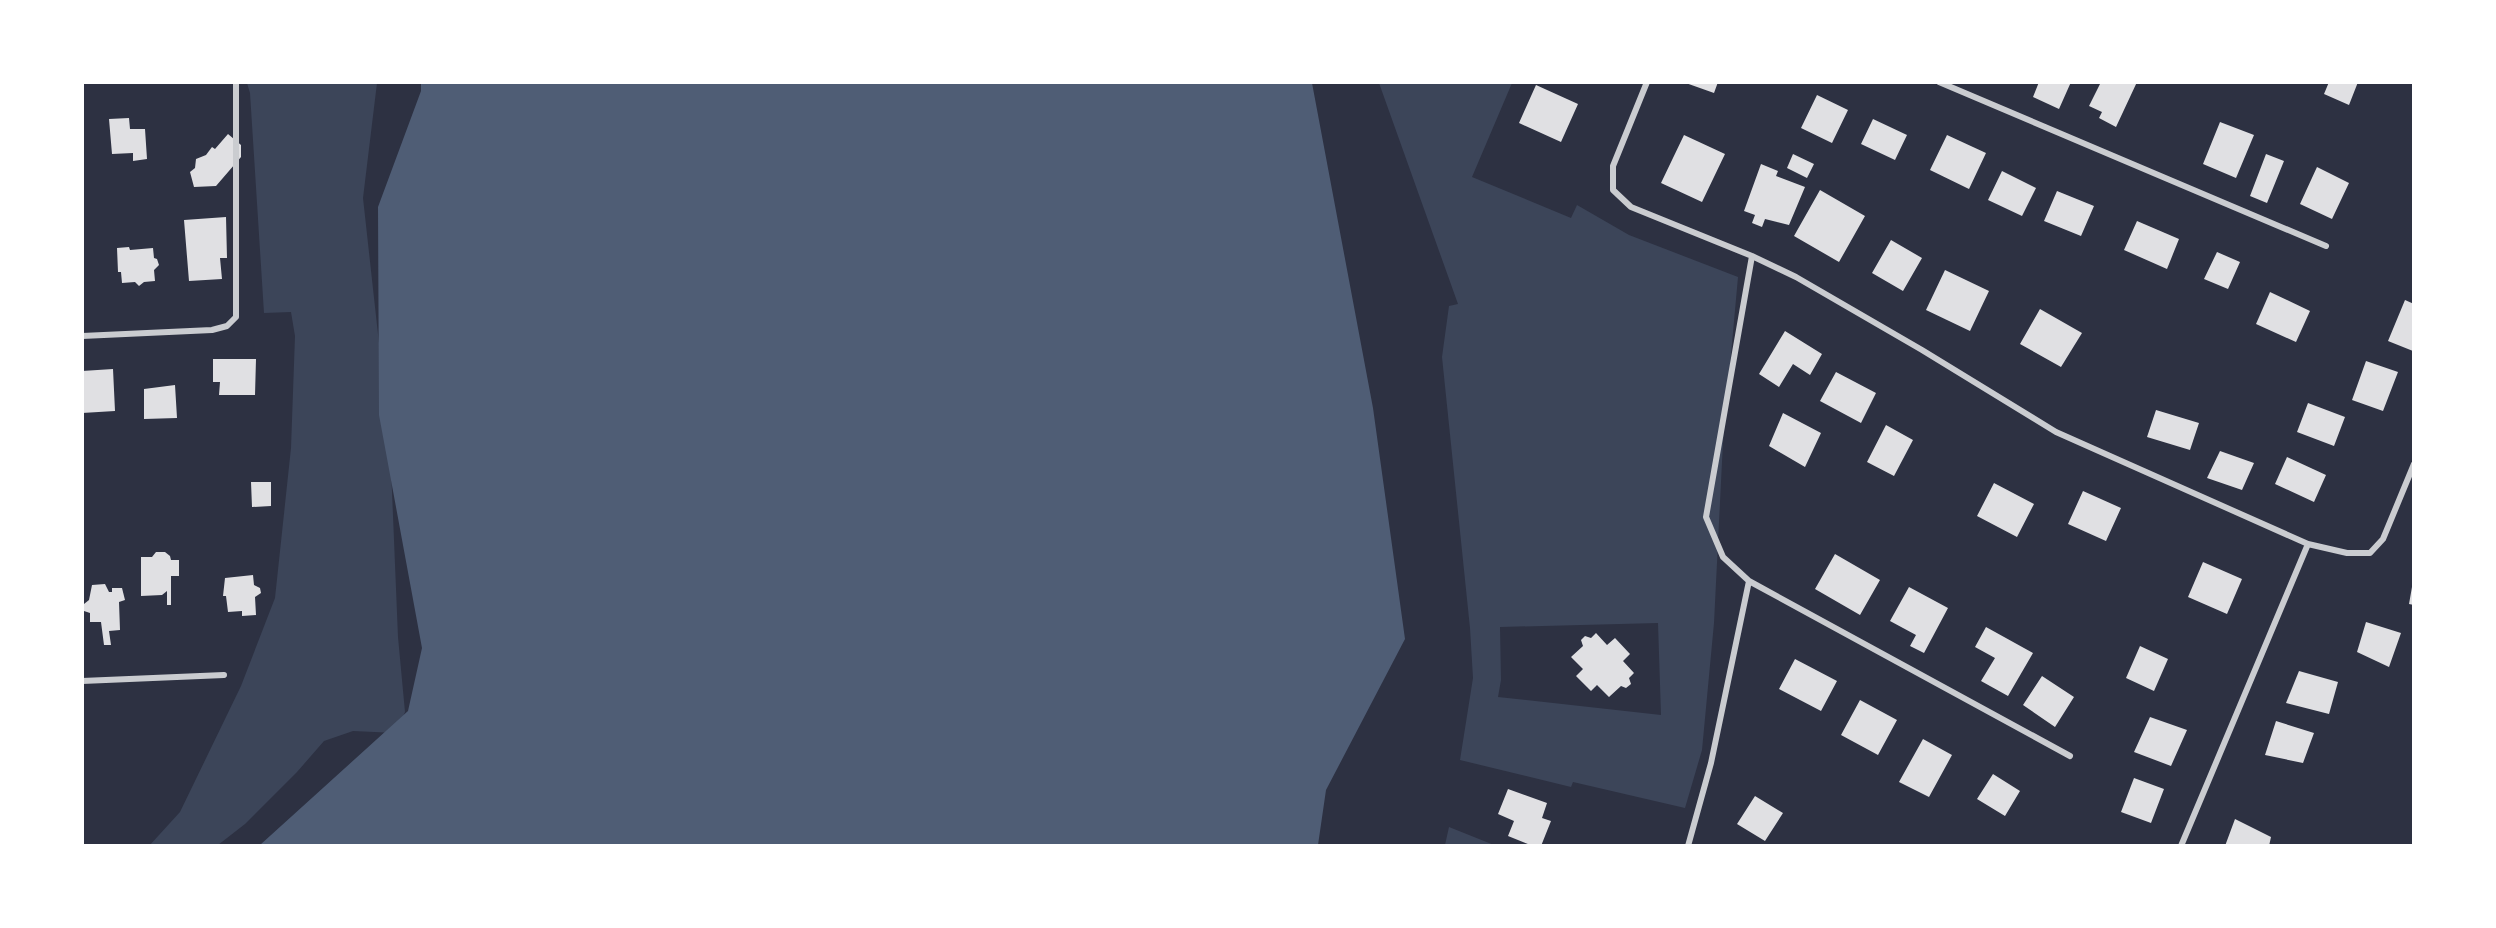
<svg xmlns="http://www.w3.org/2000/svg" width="2496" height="928" viewBox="0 0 2496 928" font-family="'PT Serif',serif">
  <rect width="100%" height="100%" fill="#2d3142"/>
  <path fill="#3c4559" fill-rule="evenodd" d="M247,83H377L363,198L390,443L398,637L405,712L396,733L353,731L324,741L297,772L245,824L218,845L149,846L180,812L241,686L275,598L291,448L295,336L291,312L264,313L250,93Z
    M1379,83H1512L1472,177L1571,218L1577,205L1629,235L1738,277L1723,442L1714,623L1702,750L1685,808L1573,782L1571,787L1460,760L1473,678L1470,628L1442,357L1449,306L1458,304ZM1658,623L1661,715L1498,697L1501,680L1500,627Z
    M1449,827L1494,845H1445Z"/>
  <path fill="#4f5d75" d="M421,83H1312L1373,408L1405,639L1326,790L1318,845H260L408,711L422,648L379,415L378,207L421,91Z"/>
  <path fill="#e0e0e3" d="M1683,82H1718L1714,93Z
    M2039,82H2071L2059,109L2033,97Z
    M2101,82H2137L2116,127L2099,118L2102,112L2089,106Z
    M2329,82H2358L2349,105L2324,94Z
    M1536,85L1578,104L1561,142L1519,123Z
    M1817,95L1848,110L1832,143L1801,128Z
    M129,118L130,129H145L147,159L133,161V153L112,154L109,119Z
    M1873,119L1907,135L1895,160L1861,144Z
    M2220,122L2254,135L2236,178L2203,164Z
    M228,134L241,145V157L216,186L194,187L190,172L195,168L196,159L206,155L212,147L215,149Z
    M1684,135L1725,154L1702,202L1661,183Z
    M1947,135L1986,153L1969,189L1930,170Z
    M1793,154L1814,164L1807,178L1787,168Z
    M2266,154L2284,161L2267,203L2250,196Z
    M1761,164L1778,171L1776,176L1805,187L1789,225L1765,219L1762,227L1752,223L1755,215L1744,211Z
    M2317,167L2349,183L2332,219L2300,204Z
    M2002,171L2036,188L2022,216L1988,200Z
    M1820,190L1865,216L1839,262L1794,236Z
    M2057,191L2094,206L2081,236L2044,221Z
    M226,217L227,258H220L222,279L189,281L184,220Z
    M2137,221L2179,239L2167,269L2124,250Z
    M1891,240L1922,258L1903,291L1872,273Z
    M129,247L130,250L153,248L154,258L157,259L159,265L154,270L155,281L144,282L139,286L135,282L122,283L121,272H118L117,248Z
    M2217,252L2240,262L2228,289L2204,279Z
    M1945,270L1989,291L1970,331L1926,310Z
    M2270,292L2310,311L2296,342L2256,324Z
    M2405,300L2414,304L2413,351L2388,341Z
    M2040,309L2082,333L2061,367L2020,344Z
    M1785,331L1822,354L1810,375L1793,364L1779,387L1759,374Z
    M213,359H256L255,395H219L220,382H213Z
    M2366,361L2398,372L2383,411L2352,400Z
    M113,369L115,411L82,413V371Z
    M1836,372L1876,393L1861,423L1820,401Z
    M175,385L177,418L144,419V389Z
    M2308,403L2345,417L2334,446L2297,432Z
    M2156,410L2199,423L2190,450L2147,437Z
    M1783,413L1821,433L1805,467L1769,446Z
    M1886,425L1913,440L1894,476L1867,462Z
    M2220,451L2254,463L2242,490L2207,478Z
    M2287,457L2326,475L2314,502L2275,484Z
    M251,482H271V506L252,507Z
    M1994,483L2034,504L2017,537L1977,516Z
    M2083,491L2121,508L2106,541L2068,524Z
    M156,552H165L170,556L171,560H179V576H171V605H167V591L162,595L141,596V557H152Z
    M1835,554L1880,580L1860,615L1815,589Z
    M2203,562L2242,579L2227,614L2188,597Z
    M253,575L254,585L260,588L261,593L255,597L256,615L242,616V611L228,612L226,596H223L225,578Z
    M105,584L109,592H112V588H122L125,600L119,602L120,630L109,631L111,645H104L101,622H90V613L84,611V604L89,600L92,585Z
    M1909,587L1948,608L1924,653L1910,646L1916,635L1890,621Z
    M2412,587H2414V605L2409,604Z
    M2366,622L2401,633L2389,667L2357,652Z
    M1986,627L2033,653L2008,696L1981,681L1995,658L1975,647Z
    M1596,633L1607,645L1615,638L1630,654L1623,661L1634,673L1629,678L1631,684L1626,688L1621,686L1609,697L1597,685L1591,691L1576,676L1583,669L1571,657L1583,646L1581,640L1585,636L1591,638Z
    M2140,646L2168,659L2154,691L2126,678Z
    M1795,659L1837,681L1821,711L1779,689Z
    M2299,671L2338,682L2329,714L2286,703Z
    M2042,676L2074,697L2055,727L2023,705Z
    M1860,700L1897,720L1878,755L1841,735Z
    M2150,717L2187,730L2171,766L2134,752Z
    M2276,721L2314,733L2303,763L2265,755Z
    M1923,739L1952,755L1929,797L1899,782Z
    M1993,774L2020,791L2005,816L1977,799Z
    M2134,778L2164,789L2151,823L2121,812Z
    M1508,789L1547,803L1542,818L1551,821L1541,846H1533L1508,836L1514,821L1498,814Z
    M1755,796L1783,813L1765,841L1737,824Z
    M2235,819L2271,837L2269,846H2225Z"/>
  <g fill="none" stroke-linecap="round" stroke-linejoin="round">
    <path stroke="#caccd0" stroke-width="6" d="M1647,82L1613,166V190L1631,207L1752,256L1796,277L1922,350L2056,432L2308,544L2347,553H2370L2383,539L2414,464
      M1939,82L2326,246
      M1752,256L1706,517L1723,557L1749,581L2070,756
      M82,336L212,330L227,326L236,317V82
      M82,681L224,675
      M1688,846L1711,763L1749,581
      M2181,846L2308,544"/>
  </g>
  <rect width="2496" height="928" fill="none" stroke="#ffffff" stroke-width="168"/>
</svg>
